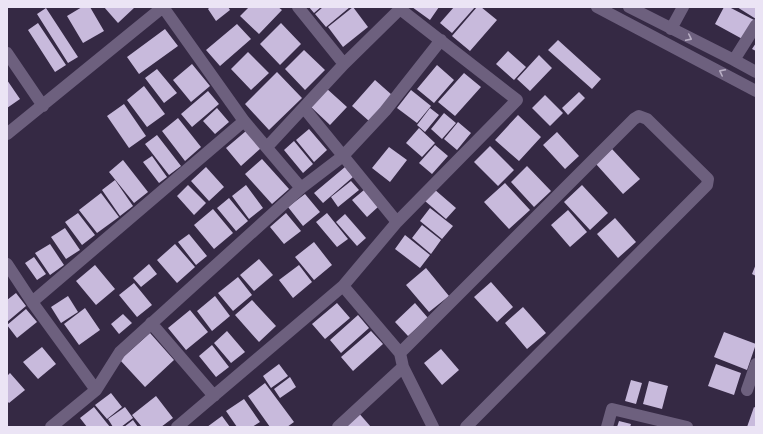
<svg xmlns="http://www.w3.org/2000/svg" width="763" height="434" viewBox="0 0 763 434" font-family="Raleway,sans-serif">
  <rect width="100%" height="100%" fill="#352944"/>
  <path fill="#c8badc" d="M82,7H90L104,31L83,43L67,16Z
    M104,7H135L118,23Z
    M210,7H228L230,10L216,21L208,9Z
    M249,7H278L282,10L259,34L240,16Z
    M309,7H321L314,13Z
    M323,7H350L326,27L315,14Z
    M353,7L368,27L343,47L328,27Z
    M412,7H439L430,20Z
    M454,7H475L452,33L440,23Z
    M477,7H481L497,20L470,51L452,36Z
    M724,7H729L756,21L746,41L715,24Z
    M737,7H756V19Z
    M46,8L78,57L68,63L37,14Z
    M38,23L66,65L55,72L28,30Z
    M281,23L301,44L280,65L260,44Z
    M237,24L251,39L220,66L206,50Z
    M165,29L178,46L139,74L127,57Z
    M558,40L601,79L592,89L548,50Z
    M756,43V51L752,49Z
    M304,50L325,70L305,90L285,69Z
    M508,51L526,67L514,80L496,64Z
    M248,52L269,73L251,90L231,69Z
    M539,55L552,68L530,91L517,79Z
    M192,64L210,86L191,102L173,80Z
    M437,65L454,80L434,103L417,89Z
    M157,69L177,93L164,103L145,78Z
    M277,72L302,98L269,130L245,104Z
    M464,73L481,87L455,116L438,102Z
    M7,80L20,99L7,108Z
    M375,80L392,95L369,121L352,106Z
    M144,86L165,114L147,127L127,100Z
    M326,88L347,107L330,125L310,106Z
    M411,90L431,106L417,123L397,108Z
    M208,91L219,104L192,127L181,114Z
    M579,92L585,98L568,115L562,108Z
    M545,95L563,113L550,126L532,108Z
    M124,104L146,136L129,148L107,116Z
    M217,108L229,122L215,134L203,121Z
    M430,108L439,115L425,132L417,125Z
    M444,113L456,123L442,139L431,129Z
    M518,115L541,137L519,161L495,140Z
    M178,118L201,147L185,161L162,131Z
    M458,122L471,133L457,150L444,139Z
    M419,128L435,143L422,157L406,143Z
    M309,129L327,150L314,162L296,140Z
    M246,131L261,148L241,166L226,148Z
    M557,132L579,156L565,169L543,145Z
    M157,135L181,166L169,175L145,144Z
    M294,141L313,164L303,173L284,150Z
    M435,145L448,156L432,174L419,163Z
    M490,146L514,170L498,186L474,162Z
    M389,147L407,160L390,182L372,168Z
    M612,149L640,179L623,194L596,164Z
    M152,156L167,177L159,183L143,162Z
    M262,159L289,189L272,204L245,174Z
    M123,160L148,192L134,203L109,172Z
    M527,166L551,191L534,207L511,182Z
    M206,167L224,187L209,201L191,181Z
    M345,167L353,177L323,203L314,193Z
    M115,180L133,206L120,216L102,190Z
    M351,181L359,190L338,207L331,197Z
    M505,183L530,210L509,229L484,202Z
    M188,185L206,203L194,215L177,196Z
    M246,185L263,208L249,219L232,196Z
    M582,185L608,213L590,230L564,202Z
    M434,189L456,208L446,219L425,201Z
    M364,190L378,207L367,217L352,200Z
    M101,193L119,217L97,233L79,210Z
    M305,194L320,212L303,226L288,207Z
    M229,198L248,221L236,231L217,208Z
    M430,208L453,226L442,239L420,221Z
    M213,209L233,233L214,249L194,225Z
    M568,210L587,232L570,247L551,225Z
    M78,213L95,235L82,245L65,222Z
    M286,213L301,231L284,244L270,227Z
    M327,213L348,239L337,247L316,222Z
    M345,214L366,238L357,246L336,222Z
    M615,218L636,242L618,258L597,234Z
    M422,225L441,240L431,254L412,238Z
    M65,228L80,250L66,259L51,237Z
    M189,234L207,256L196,265L178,242Z
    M405,235L430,255L420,268L395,249Z
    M314,242L332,265L314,280L295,257Z
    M50,244L64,265L50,275L35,253Z
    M175,244L195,267L177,283L157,260Z
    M34,257L46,274L37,280L25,263Z
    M259,259L273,275L254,291L240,275Z
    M149,264L157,274L141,287L133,278Z
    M756,264V276L752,274Z
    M95,265L115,289L96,305L76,281Z
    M299,265L312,282L293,298L279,280Z
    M426,268L449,296L429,312L406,285Z
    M238,277L252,295L233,311L218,293Z
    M491,282L513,307L497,322L474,297Z
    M134,283L152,305L137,317L119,295Z
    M16,293L26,306L7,322V300Z
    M68,296L78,312L61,323L51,307Z
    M215,296L230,316L212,331L197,311Z
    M252,300L276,326L259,342L235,315Z
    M337,303L350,318L325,339L312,324Z
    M415,303L428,318L408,336L395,322Z
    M523,307L546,333L527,349L505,323Z
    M85,308L100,330L79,345L64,324Z
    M26,309L37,322L17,338L7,325Z
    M190,310L208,332L186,350L168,328Z
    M123,314L132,323L119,334L111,324Z
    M358,315L369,328L341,353L330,340Z
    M227,331L245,352L231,363L214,343Z
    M371,331L383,344L353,371L341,357Z
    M724,332L756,344L747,370L714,357Z
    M150,333L174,360L145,387L120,360Z
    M212,345L229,367L216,377L199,356Z
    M42,347L56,364L38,379L23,362Z
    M441,349L459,370L442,385L424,363Z
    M279,364L288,376L271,388L263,376Z
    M716,364L741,373L734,395L708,386Z
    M10,373L25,390L9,403L7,401V376Z
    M290,377L296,387L280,398L274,389Z
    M631,380L642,383L636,404L625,401Z
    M649,381L668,386L662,409L643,404Z
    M265,383L294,422L287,427H270L248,396Z
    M111,393L122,407L107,419L95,405Z
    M156,396L173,418L161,427H142L132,415Z
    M244,399L260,422L252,427H237L226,411Z
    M94,407L110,427H87L80,418Z
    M125,407L133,418L121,427H113L108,419Z
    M754,407L756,408V427H747Z
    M357,411L371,427H339Z
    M222,416L230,427H207Z
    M133,420L138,427H124Z
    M619,421L631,424L630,427H617Z"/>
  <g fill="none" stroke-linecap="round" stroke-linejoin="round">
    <path stroke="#6d607e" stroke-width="12" d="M298,7L344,64
      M597,7L756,91
      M629,7L734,60L756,72
      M671,29L683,7
      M7,53L43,106
      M734,60L756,25
      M304,108L397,222L517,100L400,9
      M7,134L163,7
      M267,147L344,64L402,7
      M301,188L343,156L385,111L441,40
      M7,264L32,302L96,390
      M343,286L400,353
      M32,302L244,121
      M151,323L214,396
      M747,390L756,364
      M51,427L96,390L120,352L301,188L244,121L163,7
      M177,427L343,286L397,222
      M338,427L403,367
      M433,427L403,367L400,353L634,119L639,116L647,119L708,179L707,185L466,427
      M607,427L612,409L687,427"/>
  </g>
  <defs><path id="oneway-chevron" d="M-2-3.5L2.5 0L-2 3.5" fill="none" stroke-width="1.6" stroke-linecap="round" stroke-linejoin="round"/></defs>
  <g stroke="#b9afc5">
    <use href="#oneway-chevron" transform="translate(689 38) rotate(26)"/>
    <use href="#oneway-chevron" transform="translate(722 72) rotate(-153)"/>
  </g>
  <rect width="763" height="434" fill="none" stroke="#ebe4f5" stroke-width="16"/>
</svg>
